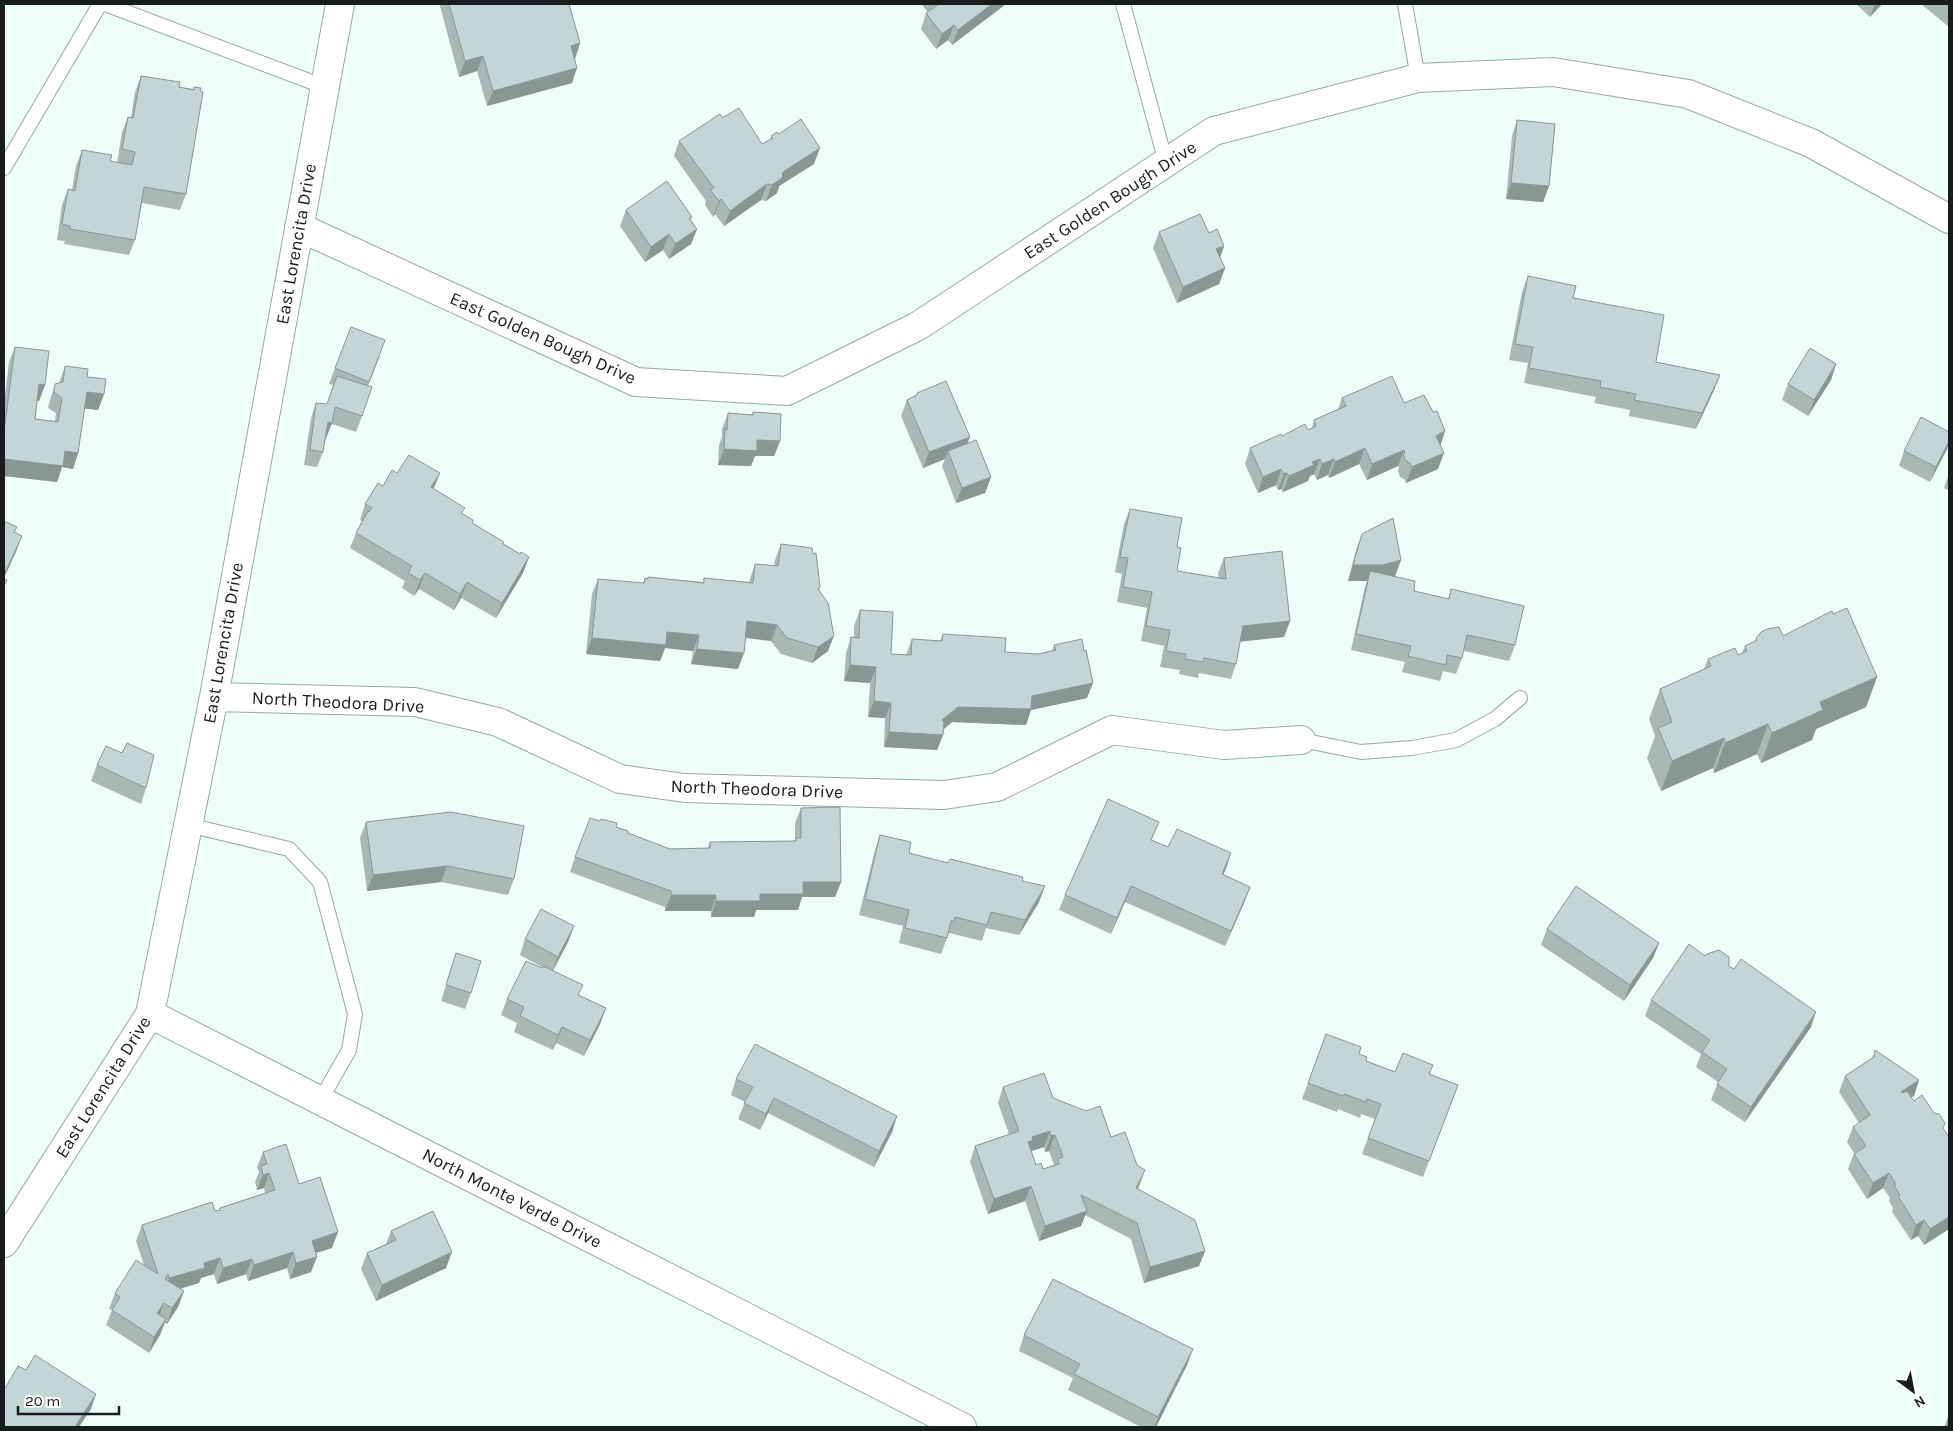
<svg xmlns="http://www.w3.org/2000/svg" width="1953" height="1431" viewBox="0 0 1953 1431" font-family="Karla,sans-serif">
  <rect width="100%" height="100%" fill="#edfefb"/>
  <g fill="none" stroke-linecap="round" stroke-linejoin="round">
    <g stroke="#96a9a6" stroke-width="16">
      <path id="service" d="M105,4L325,87
        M1123,4L1166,163
        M1405,4L1418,78
        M4,168L100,4
        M1301,740L1361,752L1412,748L1456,740L1495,719L1520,698
        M188,825L289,849L320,882L355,1014L349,1050L320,1101"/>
    </g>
    <g stroke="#96a9a6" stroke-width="30">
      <path id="minor" d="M299,227L636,382L787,391L918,326L1214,131L1418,78L1553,72L1688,94L1811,143L1949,219
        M214,697L415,702L498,722L620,779L685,788L944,795L997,787L1112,730L1224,745L1301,740
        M150,1014L962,1427
        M4,1243L150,1014L214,697L340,4"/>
    </g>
    <use href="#service" stroke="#fff" stroke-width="14"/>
    <use href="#minor" stroke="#fff" stroke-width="28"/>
  </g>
  <path fill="#a7b8b5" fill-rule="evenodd" d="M440,4H569L580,43L575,58L572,83L487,106L477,71L459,77L440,6Z
    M921,4H1006L952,45L948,40L936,49L921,29L926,13L928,12Z
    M1856,4H1882L1870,17Z
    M1921,4H1949V27Z
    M141,76L179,87L193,89L194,87L186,194L180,210L142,203L135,240L129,255L64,244L65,241L57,240L62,205L68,189L72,190L76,166L82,150L110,161L117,163L122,132L128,117H131L135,92Z
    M722,118L762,144L770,140L771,136L779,134L814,164L779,186L777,193L766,201L761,200L724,226L715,214L713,217L705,205L706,201L674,156L679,141Z
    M1517,120L1549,186L1543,202L1506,199L1512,136Z
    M626,210L692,217L691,220L697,229L691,244L669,259L663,250L645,262L620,226Z
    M1159,232L1209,233L1224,246L1220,258L1225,268L1219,284L1177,303L1153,248Z
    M1528,276L1573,298L1656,362L1720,375L1714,390L1696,429L1629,416L1630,410L1594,403L1596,397L1524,383L1528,363L1509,360L1522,292Z
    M15,347L45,385L39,401H37L35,419L55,421L56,413L48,408L50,400L55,384L59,383L65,366L87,377L104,394L98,410L84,408L78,453L73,469L62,467L57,482L4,476V404L9,362Z
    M380,356L368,386L362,416L356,432L332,424L326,438H325L323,452L317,467L304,465L311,418L316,403L327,404L333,385L329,384L335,368Z
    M1836,364L1831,380L1808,416L1782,400L1788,384Z
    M917,393L967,443L991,477L985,493L956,503L942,466L945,459L923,468L901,416L907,400L916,396Z
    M1342,398L1404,403L1440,446L1438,469L1406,483L1404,479L1400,477L1398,471L1399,467L1398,466L1367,480L1359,464L1329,478L1328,475L1317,480L1314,474L1310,476L1308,481L1283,492L1281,489L1278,490L1276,485L1258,493L1245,464L1250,448L1282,436L1308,430L1312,428L1314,420L1338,409Z
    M753,412L780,441L774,456H755L751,466L718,465L719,445L722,437V429L728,413L752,415Z
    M1947,449L1930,482L1899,466L1904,451Z
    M397,473L434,489L472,523L520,554L529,557L523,573L496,618L461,598L454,610L419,589L414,596L402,588L405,581L350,548L356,533L362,521L360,520L365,504L383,486Z
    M1949,474V490L1944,488Z
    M1130,509L1177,547V571L1219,578L1218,573L1224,558L1290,621L1284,637L1240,641L1236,664L1231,679L1199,673L1198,678L1179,674L1180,670L1160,667L1164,646L1141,641L1147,608L1117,602L1122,574L1115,572L1124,524Z
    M1362,534L1401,560L1395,576H1393L1414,591L1448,599L1451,589L1515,645L1509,661L1464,651L1462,658L1456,674L1443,671L1440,681L1402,672L1405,662L1351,650L1365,587L1367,581H1348L1356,550Z
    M781,544L813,554L820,587L819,591L828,651L812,663L781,654L771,641L745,638L738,669L691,664L693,651L665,648L660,661L586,654L592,594L598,579L643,583L645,578L648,579V577L703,582L704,578L749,582L755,564L774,566L775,560Z
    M860,610L891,654L906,655L912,639L940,641L943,634L1005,652L1038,654L1052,651L1054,645L1087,698L1031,710L1026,725L952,722L943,730V735L937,750L884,747L885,718L868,717L870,683L844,681L846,653L851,637H854V626Z
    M1833,614L1877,677L1866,707L1816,729L1812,740L1761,763L1757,754L1714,773L1713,768L1661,791L1647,758L1655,736L1649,719L1660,689L1704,669L1708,659L1738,655L1742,653L1745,646L1755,641L1756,638L1783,636Z
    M97,765L146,788L141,804L91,781Z
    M801,808L841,882L835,897H802L798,910H756L754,917H711V911H665V907L570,872L575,857L616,827L628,833L670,849L708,848L710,842L794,841L795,839V823Z
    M366,822L514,879L508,895L441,882L367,891L360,838Z
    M880,835L909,853L1022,881L1039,902L1019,935L986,928L982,941L949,933L941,954L899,943L903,926L859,915L875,850Z
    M1152,840L1168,847L1231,853L1223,875L1250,887L1244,903L1225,946L1125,902L1111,934L1059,910L1065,895Z
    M574,926L568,942L553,971L579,995L606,1008L600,1024L584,1056L556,1043L553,1050L514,1032L517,1023L501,1015L507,999L542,967L520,955L525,939Z
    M1547,929L1659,943L1653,958L1624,1001L1541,945Z
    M456,953L471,993L465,1009L441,1001Z
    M1705,956L1729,966L1811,1027L1745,1122L1711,1100L1718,1082L1696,1067L1701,1054L1645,1016L1651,1000Z
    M1326,1034L1359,1054L1366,1061L1395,1072L1429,1074L1458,1085L1423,1177L1362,1154L1375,1119L1361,1114L1360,1118L1338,1109L1337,1112L1302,1099Z
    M1875,1050L1919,1080L1914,1096L1911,1097L1914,1101L1943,1128L1949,1137V1229L1924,1245L1918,1236L1911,1240L1892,1212L1893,1208L1889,1201L1890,1198L1883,1188L1867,1199L1848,1169L1854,1153L1847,1142L1853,1127L1859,1123L1839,1092L1845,1076L1873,1057Z
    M736,1079L897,1116L892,1132L874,1167L768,1113L760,1130L738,1119L745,1102L731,1095Z
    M1003,1087L1053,1098L1111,1137L1139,1186L1138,1189L1205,1251L1199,1266L1144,1283L1131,1239L1085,1215L1081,1226L1039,1241L1025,1201L988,1214L970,1162L975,1146L1009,1134L998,1103ZM1044,1147L1045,1152L1049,1151L1054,1165L1043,1169L1036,1165L1031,1151Z
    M263,1152L299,1184L332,1248L316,1253L311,1272L290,1279L287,1268L248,1281L246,1274L217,1284L214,1274L201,1278L199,1283L180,1289L184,1291L178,1307L167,1324L165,1323L160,1335L149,1353L106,1325L112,1310L109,1309L115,1293L144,1265L136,1241L142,1225L219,1211L220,1208L265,1193L264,1188L257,1190L255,1182L259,1172L257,1167Z
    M391,1231L446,1268L376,1301L361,1269L367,1253L386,1244Z
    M1024,1335L1187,1365L1156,1427H1141L1068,1390L1073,1378L1019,1351Z
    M1949,1415V1427H1944Z"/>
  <path fill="#889694" d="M992,4H1006L952,45L958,30Z
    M1875,4H1882L1870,17Z
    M954,25L948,40L936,49L942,34Z
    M580,43L575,59L571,46Z
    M483,56L477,71L459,77L465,61Z
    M577,68L572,83L487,106L493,91Z
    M820,148L814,164L779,186L777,193L766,201L772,185L783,172Z
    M1511,183L1549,186L1543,202L1506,199Z
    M767,184L761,200L724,226L730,211Z
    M721,199L715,214L713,217L719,201Z
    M697,229L691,244L669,259L675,244Z
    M669,234L663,250L645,262L651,247Z
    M1224,246L1219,261L1216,249Z
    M1225,268L1219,284L1177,303L1183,287Z
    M1836,364L1831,380L1808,416L1814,400Z
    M1720,375L1714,390L1696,429L1702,413Z
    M39,384L45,385L39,401L34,400Z
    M87,392L104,394L98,410L81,408Z
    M328,422L332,423L326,438H322Z
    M1445,431L1440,447L1436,436Z
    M970,437L964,452L948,451L945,459L923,468L929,452Z
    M757,440L780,441L774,456H755L751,466L718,465L724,449Z
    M1949,441V444L1947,449L1930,482L1936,467Z
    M1365,448L1359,464L1329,478L1335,462Z
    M1404,450L1398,466L1367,480L1372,464Z
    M65,451L78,453L73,469L62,467L57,482L4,476V459Z
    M1444,453L1438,469L1406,483L1412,467Z
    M1320,459L1314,474L1310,476L1308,481L1283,492L1289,476L1312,462Z
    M1334,459L1328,475L1317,480L1322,464Z
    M1281,469L1276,485L1258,493L1263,477Z
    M440,473L434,488L426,503L431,487Z
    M1287,473L1281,489L1278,490L1284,474Z
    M991,477L985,493L956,503L962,488Z
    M22,536L16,552L4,578V575Z
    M529,557L523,573L496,618L502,603Z
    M1401,560L1395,576L1377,581L1370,571L1367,581H1348L1353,565Z
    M425,573L419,589L414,596L420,580Z
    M467,582L461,598L454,610L460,594Z
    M747,621L777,625L771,641L741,637Z
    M1290,621L1284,637L1238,642L1243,626Z
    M667,632L699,635L693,651L665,648L660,661L586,654L592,638Z
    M834,636L828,651L812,663L818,647Z
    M697,649L744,653L738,669L691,664Z
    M850,665L876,667L870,683L844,681Z
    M1877,677L1866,707L1816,729L1812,740L1761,763L1772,733L1820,702Z
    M1093,683L1087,698L1031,710L1026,725L952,722L938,734L943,735L937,750L884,747L889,732L942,720L958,707L1032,696Z
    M874,701L891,703L885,718L868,717Z
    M1768,724L1757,754L1714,773L1725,743Z
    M1724,738L1713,768L1661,791L1672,761Z
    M1231,853L1226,869L1216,890L1222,874Z
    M447,866L441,882L367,891L373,875Z
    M803,882H841L835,897H802L798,910H756L754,917H711L716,901L760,894Z
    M1045,886L1039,902L1019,935L1025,920Z
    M1131,886L1125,902L1111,934L1117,918Z
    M1250,887L1244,903L1225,946L1231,931Z
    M671,895H716L711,911H665Z
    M574,926L568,942L552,972L558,957Z
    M1659,943L1653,958L1624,1001L1630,985Z
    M606,1008L600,1024L584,1056L590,1040Z
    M1816,1012L1811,1027L1745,1122L1751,1107Z
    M562,1027L556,1043L553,1050L558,1035Z
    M1919,1080L1914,1096L1896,1108L1901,1092Z
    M774,1098L768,1113L760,1130L766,1114Z
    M897,1116L892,1132L874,1167L879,1151Z
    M1050,1131L1044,1147L1029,1152L1028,1142L1032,1137Z
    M1055,1135L1049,1151L1045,1152L1051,1136Z
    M1145,1170L1139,1186L1130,1203L1136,1188Z
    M269,1173L264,1188L257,1190L263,1175Z
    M1889,1173L1883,1188L1867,1199L1873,1183Z
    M1031,1186L1025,1201L988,1214L994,1199Z
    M1087,1211L1081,1226L1039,1241L1045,1226Z
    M1949,1217V1229L1924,1245L1930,1229Z
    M1924,1220L1918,1236L1911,1240L1916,1225Z
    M338,1232L332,1248L306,1256L312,1241Z
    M1205,1251L1199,1266L1144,1283L1150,1267Z
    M293,1252L287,1268L248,1281L254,1265Z
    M452,1252L446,1268L376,1301L382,1285Z
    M317,1257L311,1272L290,1279L296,1263Z
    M220,1258L214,1274L201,1278L199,1283L164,1293L169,1278L204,1263Z
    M252,1259L246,1274L217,1284L223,1268Z
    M184,1291L178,1307L167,1324L172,1308Z
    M164,1303L158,1319L157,1313Z
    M166,1319L160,1335L149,1353L154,1337Z
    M1193,1349L1187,1365L1156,1427H1155L1158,1417Z
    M96,1394L91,1409L79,1427H75Z"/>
  <path fill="#c2d6d3" stroke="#889694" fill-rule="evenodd" d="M449,4H569L580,43L571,46L577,68L493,91L483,56L465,61Z
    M939,4H938H992L958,30L954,25L942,34L926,13Z
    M141,76L180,82L179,87L194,90V87L201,88L200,91L203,92L186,194L144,187L135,240L70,229V226L62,224L68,189L75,191L82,150L112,155L110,161L132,165L135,152L122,149L128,117L133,118Z
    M739,108L762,144L773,138L771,136L777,132L779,134L801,119L820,148L783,172L782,178L772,185L767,184L730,211L721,199L719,201L710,190L714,188L679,141L720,114L722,118Z
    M1517,120L1555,124L1549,186L1511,183Z
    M667,181L692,217L689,219L697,229L675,244L669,234L651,247L626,210Z
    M1200,214L1209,233L1217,229L1224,246L1216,249L1225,268L1183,287L1159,232Z
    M1528,276L1576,286L1573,298L1664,315L1656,362L1720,375L1702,413L1634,400L1636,394L1600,387L1601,381L1529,368L1533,347L1515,344Z
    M351,327L385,340L369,382L335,368Z
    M15,347L49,351L45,385L39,384L35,419L58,422L62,398L54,392L55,384L63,382L65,366L88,369L87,377L106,379L104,394L87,392L78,453L65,451L63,466L4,459V431Z
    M1810,348L1836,364L1814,400L1788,384Z
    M337,376L372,387L362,416L335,407L332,423L328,422L323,452L310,450L316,403L327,404Z
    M1392,376L1404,403L1424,395L1433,412L1437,411L1445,431L1436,436L1444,453L1412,467L1410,463L1406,461L1403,455L1405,453L1404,450L1372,464L1365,448L1335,462L1334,459L1322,464L1320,459L1312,462L1314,465L1289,476L1287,473L1284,474L1281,469L1263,477L1250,448L1281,434L1282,436L1305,424L1308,430L1316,426L1314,420L1346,406L1342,398Z
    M946,381L970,437L929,452L907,400L917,395V393Z
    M753,412L781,414L780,441L757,440V451L724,449L725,429L727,430L728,413L753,415Z
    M1921,417L1949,432V441L1936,467L1904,451Z
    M976,440L991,477L962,488L948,451Z
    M409,455L440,473L431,487L465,508L461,513L473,520L472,523L504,542L503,544L520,554L521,552L529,557L502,603L467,582L460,594L425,573L420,580L408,573L412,566L356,533L368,511L369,512L372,508L365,504L378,483L383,486L392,470L397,473Z
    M1130,509L1182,518L1177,547L1181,548L1177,571L1226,579L1224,558L1282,551L1290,621L1243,626L1236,664L1204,658L1203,662L1185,659L1186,654L1166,651L1170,630L1146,626L1152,592L1123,587L1128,558L1120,557Z
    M1393,518L1401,560L1383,565H1353L1362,534Z
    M4,521L17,527L14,532L22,536L4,575Z
    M781,544L812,548L813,554L816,553L820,587L818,589L828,603L834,636L818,647L787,638L777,625L747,621L744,653L697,649L699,635L667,632L666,645L592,638L598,579L644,583L645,578L648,579V577L704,583V578L753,583L755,564L778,566Z
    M1370,571L1415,581L1414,591L1449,599L1451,589L1524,606L1515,645L1467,635L1462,658L1447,655L1446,665L1408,656L1411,646L1356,634Z
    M4,578L7,580L4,586Z
    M1847,608L1877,677L1820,702L1823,710L1772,733L1768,724L1725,743L1724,738L1672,761L1658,728L1672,722L1660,689L1711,666L1708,659L1735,648L1738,655L1747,651L1745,646L1757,640L1756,638L1761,632L1767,629L1779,627L1783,636L1832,611L1833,614Z
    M860,610L893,612L891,654L911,655L912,639L942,641L943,634L1006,638L1005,652L1038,654L1056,650L1054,645L1082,639L1084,651L1086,650L1093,683L1032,696L1031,709L958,707L942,720L944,722L943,735L889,732L891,703L874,701L876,667L850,665L851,637L859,638Z
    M127,743L154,755L146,788L97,765L106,746L122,753Z
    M1108,799L1159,822L1151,840L1168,847L1177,829L1231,853L1222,874L1250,887L1231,931L1131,886L1117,918L1065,895Z
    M840,807L841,882H803V894H760V901H716V895H671V891L575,857L590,818L600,821L601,819L617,823L616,827L628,831V833L670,849L710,848V842L796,841V838H801V808Z
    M451,812L524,826L514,879L447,866L373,875L366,822Z
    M880,835L911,842L909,853L948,863L950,859L1023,877L1022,881L1045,886L1025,920L991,912L987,925L955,917L954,921H951L947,938L905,928L909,910L865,899Z
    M1576,886L1659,943L1630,985L1547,929Z
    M541,909L574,926L558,957L525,939Z
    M1689,944L1705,956L1707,954L1719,950L1729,957V966L1734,969L1741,959L1816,1012L1751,1107L1717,1084L1727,1069L1702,1052L1710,1040L1651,1000Z
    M456,953L481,961L471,993L446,985Z
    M526,961L542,968L543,966L583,985L578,995L606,1008L590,1040L562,1027L558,1035L520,1016L524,1007L507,999Z
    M1326,1034L1361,1047L1359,1054L1367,1057L1366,1061L1395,1072L1403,1053L1433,1065L1429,1074L1458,1085L1429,1161L1368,1138L1381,1104L1367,1099L1366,1102L1344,1094L1343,1096L1308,1083Z
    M755,1044L897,1116L879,1151L774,1098L766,1114L744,1103L753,1087L736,1079Z
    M1875,1050L1919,1080L1901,1092L1902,1093L1907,1091L1914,1101L1922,1095L1934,1113L1939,1114L1945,1123L1943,1128L1949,1137V1217L1930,1229L1924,1220L1916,1225L1898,1196L1900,1195L1894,1185L1896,1184L1889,1173L1873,1183L1854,1154L1866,1146L1853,1127L1870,1115L1845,1076L1874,1057Z
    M1044,1073L1053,1098L1086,1111L1100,1106L1111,1137L1125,1132L1137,1165L1145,1170L1136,1188L1195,1220L1205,1251L1150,1267L1137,1223L1081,1195L1087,1211L1045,1226L1031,1186L994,1199L975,1146L1019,1131L1003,1087ZM1050,1131L1051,1136L1055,1135L1063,1157L1058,1159L1059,1164L1043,1169L1041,1163L1036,1165L1028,1142L1033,1140L1032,1137Z
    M286,1144L299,1184L320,1177L338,1232L312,1241L317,1257L296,1263L293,1252L254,1265L252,1259L223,1268L220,1258L204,1263L205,1268L169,1278L168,1274L165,1279L184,1291L172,1308L164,1303L157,1313L166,1319L154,1337L112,1310L120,1297L115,1293L136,1260L158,1274L142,1225L212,1202L215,1211L220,1210V1208L275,1190L269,1173L263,1175L261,1166L267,1164L263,1152Z
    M433,1211L452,1252L382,1285L367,1253L396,1240L391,1231Z
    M1053,1279L1193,1349L1158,1417L1074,1374L1080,1364L1024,1335Z
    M35,1355L96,1394L75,1427H4V1390L18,1366L26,1370Z
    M1949,1415V1427H1947Z"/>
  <g text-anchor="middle" stroke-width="4" stroke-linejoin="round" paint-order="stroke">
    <g font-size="18" fill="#161d1c" stroke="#fff">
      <text transform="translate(1110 200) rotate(-33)" y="6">East Golden Bough Drive</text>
      <text transform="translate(296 244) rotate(-80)" y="6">East Lorencita Drive</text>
      <text transform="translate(543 338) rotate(24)" y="6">East Golden Bough Drive</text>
      <text transform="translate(223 643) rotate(-80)" y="6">East Lorencita Drive</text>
      <text transform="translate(338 702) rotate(3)" y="6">North Theodora Drive</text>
      <text transform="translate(757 789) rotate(2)" y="6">North Theodora Drive</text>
      <text transform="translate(103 1087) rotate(-58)" y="6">East Lorencita Drive</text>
      <text transform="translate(512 1198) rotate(27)" y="6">North Monte Verde Drive</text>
    </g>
  </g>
  <rect width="1953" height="1431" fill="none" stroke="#161d1c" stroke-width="10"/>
  <g transform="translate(1913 1391) rotate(148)" stroke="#ffffff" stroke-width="4" paint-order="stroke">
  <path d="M0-4L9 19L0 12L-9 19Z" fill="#161d1c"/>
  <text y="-8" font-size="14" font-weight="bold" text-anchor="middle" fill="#161d1c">N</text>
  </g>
  <path d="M18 1406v8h101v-8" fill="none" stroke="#161d1c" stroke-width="2.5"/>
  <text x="25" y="1406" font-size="15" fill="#161d1c" stroke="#ffffff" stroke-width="4" paint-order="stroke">20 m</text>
</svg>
